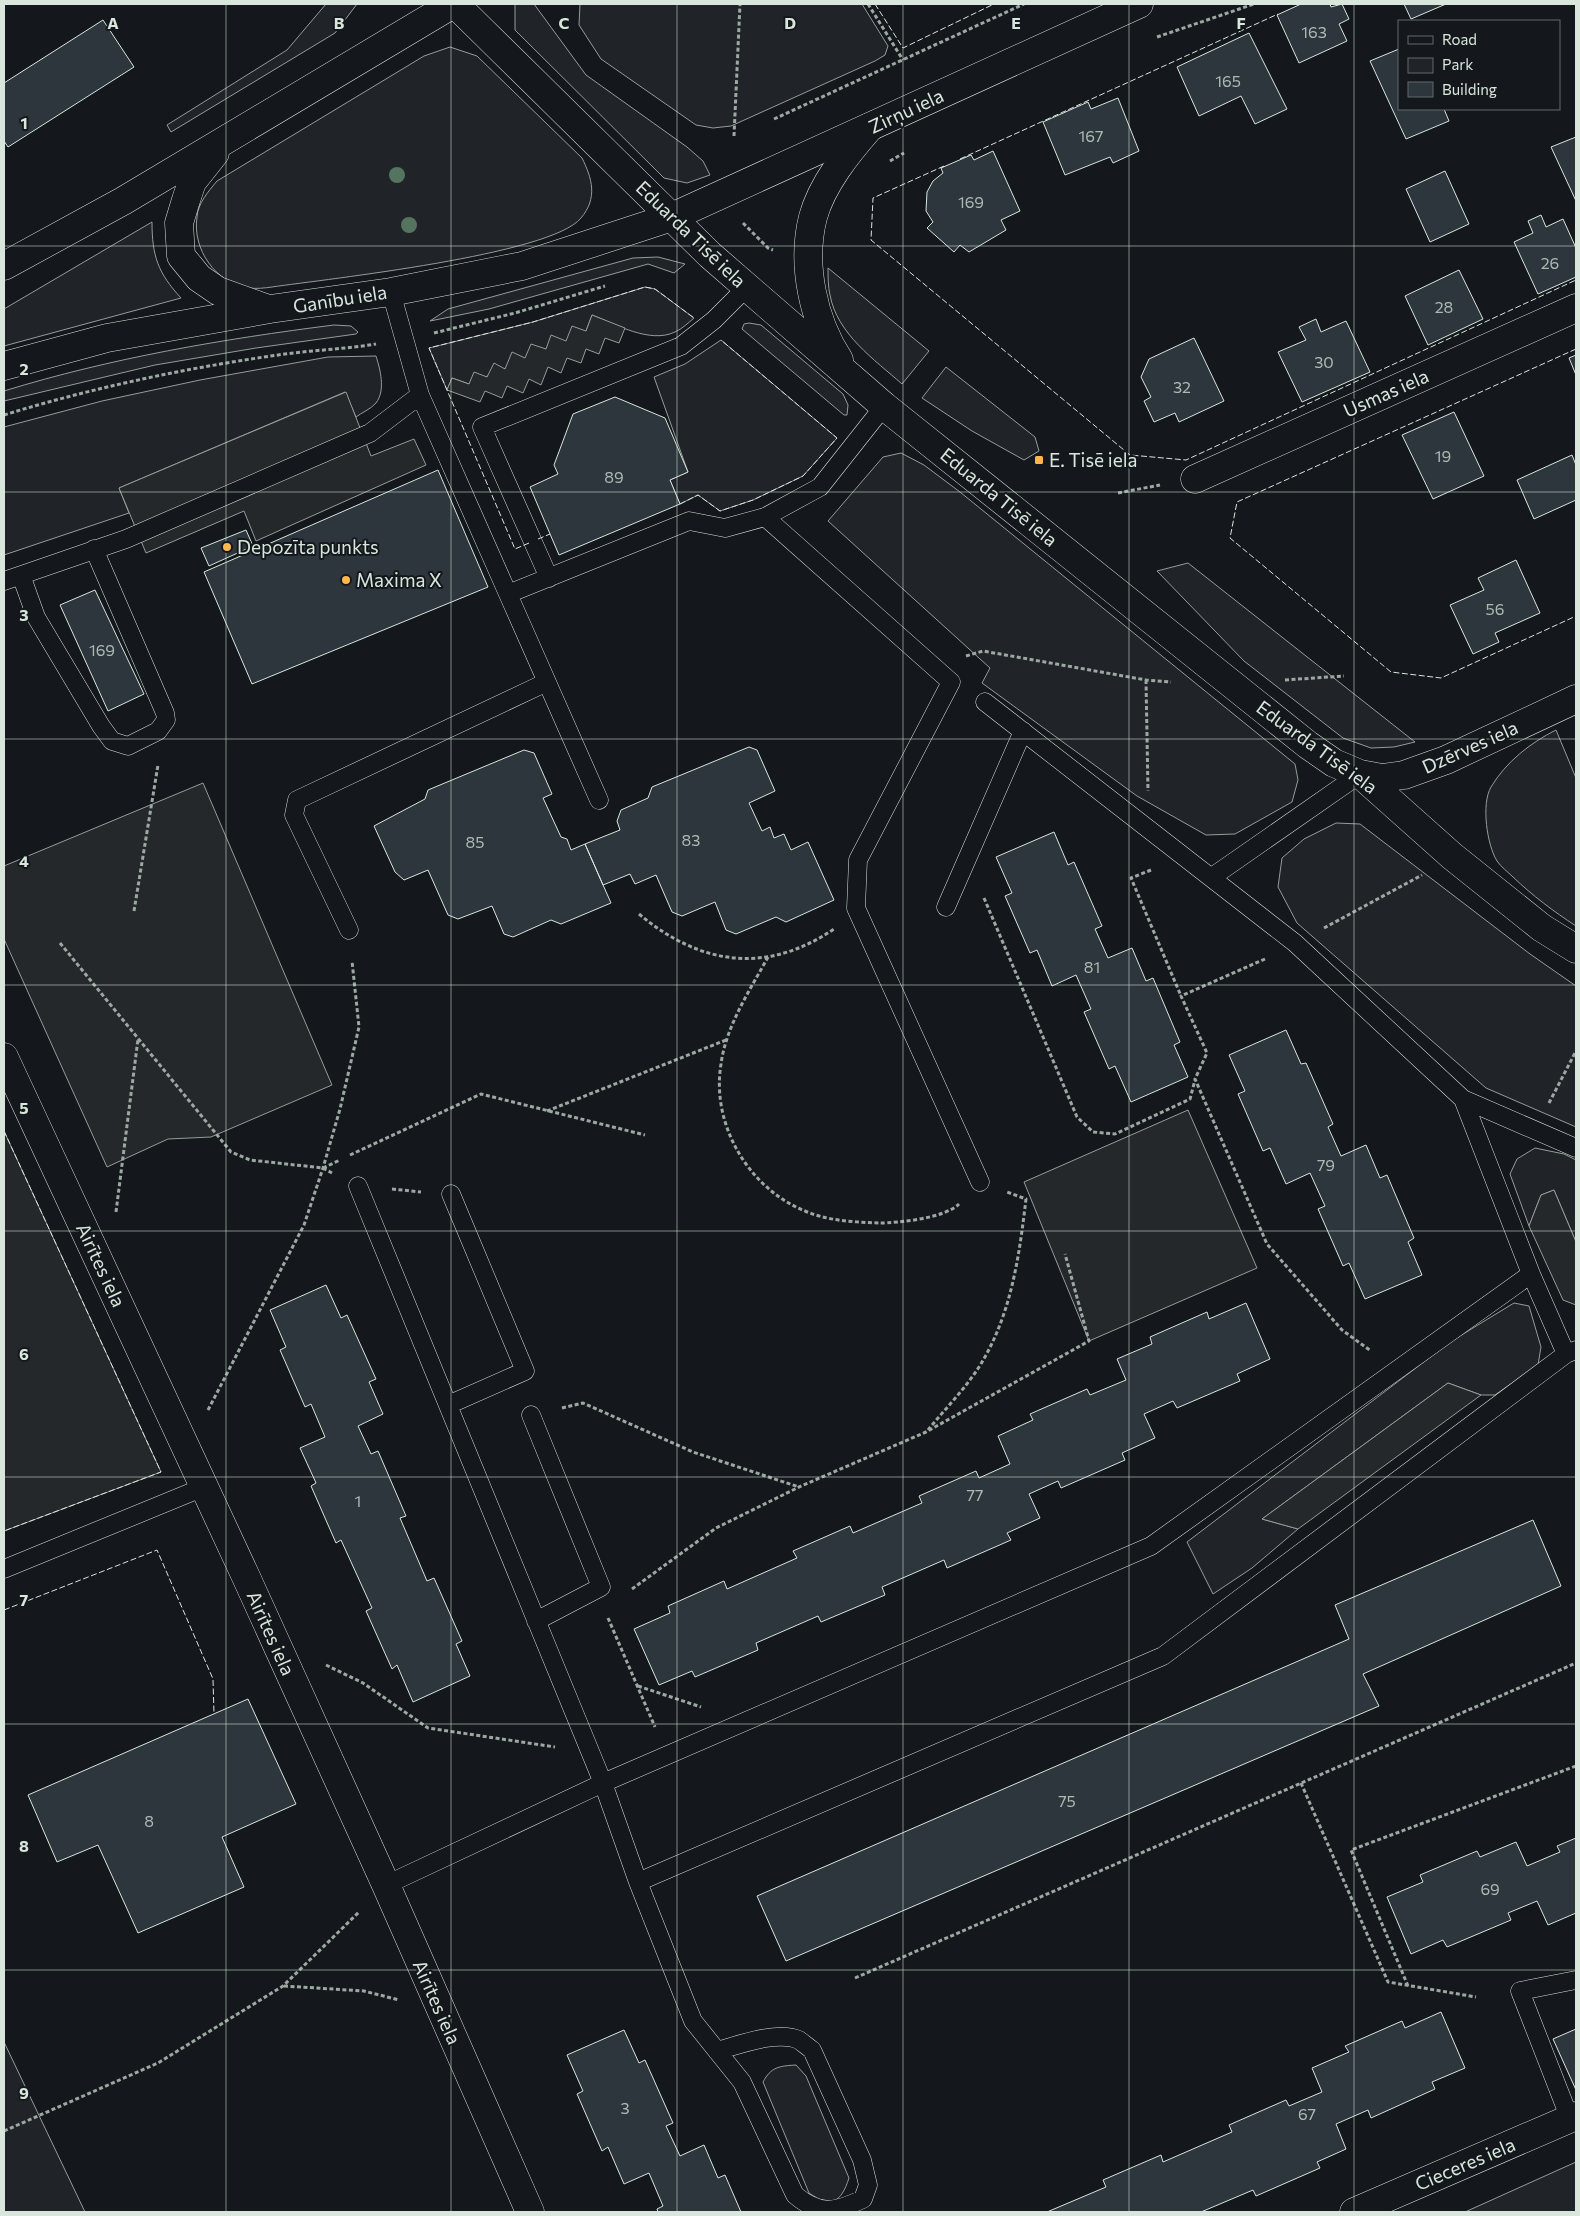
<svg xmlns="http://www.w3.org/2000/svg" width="1580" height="2216" viewBox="0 0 1580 2216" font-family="Commissioner,sans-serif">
  <rect width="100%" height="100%" fill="#14181c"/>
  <path fill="#202428" stroke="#939e99" d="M326,4H357L335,33L171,132L167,125L287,50Z
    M515,4H534L586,75L687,147L703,161L710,175L687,183L664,178L515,30Z
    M580,4H862L888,46L885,55L875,61L731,126L713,128L696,125L601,59L579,25Z
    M450,47L477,56L582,158C592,178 598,198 581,218C551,255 327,279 272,287C265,288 256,289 249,288C216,284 192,249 197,217C198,203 208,192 217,181L424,56Z
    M152,222C152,256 158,273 181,298L4,346V309Z
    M658,257L685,264L674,273L648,264L489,309L430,321L448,309L633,258Z
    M828,268L929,351L902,384C875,360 837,334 830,295C828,287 828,277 828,268Z
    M645,287L655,289L694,318C688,323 682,329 675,332C650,344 615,324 592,315L586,331L566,342L469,384L452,378L447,390L429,348L533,322Z
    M749,323L761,325L843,394L848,405L847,415H844L742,329L744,324Z
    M334,325L351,326L358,332L356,334L256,348L155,365L4,401V391C111,358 223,339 334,325Z
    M721,340L837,438L803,476L753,500L720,511L698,495L680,504L670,480L688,472L654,377L685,364Z
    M376,356C380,369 386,390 376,403C371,409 361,413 356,417L345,392L119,488L129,513L4,555V427L102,401L200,380L328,357Z
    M946,367L1035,437L1039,451L1024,460L972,431L922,398Z
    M901,453L924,465L960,492L1295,764L1298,780L1292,802L1235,834L1206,835L1137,796L982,683L990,668L828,521L883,457Z
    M1188,563L1415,742L1394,747L1371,748L1343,738L1244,661L1157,571Z
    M1556,730L1576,778V926C1553,911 1533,896 1513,877C1508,872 1501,867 1497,861C1487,845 1481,804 1491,787C1506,762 1530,743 1556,730Z
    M1336,823L1360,824L1530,954L1576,986V1127L1486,1088L1297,923L1278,887L1282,858L1304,839Z
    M1535,1148L1564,1154L1576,1160V1242L1554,1190L1541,1195L1529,1226L1510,1174L1517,1159Z
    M1514,1303L1529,1306L1541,1347L1538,1365L1495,1395H1481L1448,1383L1262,1519L1298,1529L1252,1568L1213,1594L1187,1542L1450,1342Z
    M4,2042L85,2212H4Z
    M796,2065L806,2076L849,2178C841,2203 831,2208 809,2193L763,2082C771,2067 779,2066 796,2065Z
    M1576,2162V2212H1465Z"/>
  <path fill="#24282b" stroke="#939e99" d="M592,315L625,328L619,343L605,338L599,354L586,349L581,363L567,358L561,373L548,367L541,385L529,379L523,393L507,386L502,398L485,391L480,402L447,390L452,378L469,384L474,372L487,377L494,363L505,369L512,352L525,358L531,344L546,349L551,335L566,341L572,326L586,331Z
    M346,392L371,456L414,439L426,465L256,541L244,511L146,553L119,488Z
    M203,783L332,1085L211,1137L168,1139L107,1167L4,939V866Z
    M1188,1110L1257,1268L1089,1341L1024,1182Z
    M4,1131L161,1472L4,1531Z
    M1554,1190L1576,1242V1305L1563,1300L1529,1226L1541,1195Z
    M1448,1383L1481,1395L1298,1529L1262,1519Z"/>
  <path fill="#2c363c" stroke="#d8e6dc" d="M1301,4H1330L1331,7L1342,4L1349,19L1339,24L1347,41L1299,63L1277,15Z
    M1404,4H1446L1411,19Z
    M103,20L134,67L8,147L4,141V83Z
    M1249,33L1287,109L1255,124L1241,96L1199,116L1177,67Z
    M1399,49V109H1444L1449,121L1406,139L1370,61Z
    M1118,98L1139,151L1113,163L1110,157L1065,175L1043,122L1088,102L1091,109Z
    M1576,137V201L1551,147Z
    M993,151L1020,211L1001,220L1006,230L969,252L960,245L954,252L927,228L933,222L926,211L927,192L933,181L943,173L941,168L971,155L974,160Z
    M1445,171L1469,224L1430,242L1406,189Z
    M1541,215L1546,227L1563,219L1576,248V277L1538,294L1514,242L1533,233L1528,221Z
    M1459,270L1483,319L1428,345L1405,296Z
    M1316,319L1321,332L1346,321L1370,372L1302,402L1278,352L1306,340L1299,327Z
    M1194,338L1224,401L1179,422L1175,413L1154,422L1144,401L1151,397L1141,377L1149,359Z
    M1576,355V375L1569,358Z
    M615,397L665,418L688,472L670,480L680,504L559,555L530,487L558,474L554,465L573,414Z
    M1454,412L1484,476L1433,499L1402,435Z
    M1572,455L1576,465V500L1534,519L1517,480Z
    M438,470L488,587L252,684L204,572Z
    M246,530L253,546L209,566L201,548Z
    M1516,560L1540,613L1495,633L1499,642L1473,654L1450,605L1484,590L1478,578Z
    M95,590L144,694L108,711L60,605Z
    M749,747L757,750L775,791L749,803L762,831L770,827L774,838L784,834L791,850L808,842L834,900L786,922L776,917L736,934L726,930L715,902L682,916L672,912L656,875L635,884L630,874L603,885L585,844L620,830L617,821L621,810L648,798L652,787Z
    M524,750L534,753L552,794L543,798L561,837L567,839L571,850L585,844L611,903L561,924L551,920L513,937L504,934L492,906L458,919L448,915L428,870L404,880L395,872L374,826L425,799L428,790Z
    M1054,832L1068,865L1074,862L1102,926L1095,929L1108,958L1132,948L1146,981L1153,978L1180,1042L1174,1045L1188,1077L1131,1102L1115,1066L1109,1069L1084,1012L1091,1009L1076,975L1052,986L1037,950L1030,953L1005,896L1012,893L996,857Z
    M1286,1030L1301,1064L1306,1063L1333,1124L1328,1127L1341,1156L1366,1145L1380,1178L1387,1175L1414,1238L1408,1242L1422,1275L1365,1299L1349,1263L1343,1266L1318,1209L1325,1206L1310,1173L1286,1184L1270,1148L1263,1151L1238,1094L1245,1091L1229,1055Z
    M326,1285L341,1318L347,1315L376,1379L369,1382L383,1414L358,1426L371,1454L378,1451L406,1516L400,1518L427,1581L434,1578L462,1641L456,1644L470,1676L413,1702L397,1665L392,1669L366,1611L372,1608L341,1540L336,1543L311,1486L316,1483L300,1448L325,1437L311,1404L305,1407L280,1350L286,1347L270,1310Z
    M1246,1303L1270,1359L1237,1374L1240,1381L1177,1408L1173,1401L1144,1414L1155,1438L1122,1453L1125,1460L1061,1488L1058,1481L1029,1494L1040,1518L1007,1533L1011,1540L947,1568L944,1560L882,1587L885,1595L821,1622L818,1616L756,1643L758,1650L695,1677L692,1671L659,1685L634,1629L670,1613L668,1606L724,1581L727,1589L797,1558L793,1551L850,1526L853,1533L922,1503L919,1496L976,1471L979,1478L1010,1464L998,1436L1033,1420L1030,1414L1087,1389L1090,1395L1126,1380L1117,1359L1152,1344L1150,1337L1207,1312L1209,1319Z
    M1533,1520L1561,1586L1363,1674L1379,1706L786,1961L757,1896L1349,1639L1335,1605Z
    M248,1699L296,1804L222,1837L244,1887L138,1933L98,1845L57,1862L28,1795Z
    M1576,1838V1913L1548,1925L1537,1901L1508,1913L1511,1920L1447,1947L1443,1940L1411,1954L1387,1897L1423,1882L1420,1875L1477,1851L1480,1857L1516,1842L1527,1866L1560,1852L1557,1846Z
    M1441,2012L1465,2068L1432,2082L1435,2089L1371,2118L1368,2110L1336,2124L1346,2149L1317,2162L1320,2168L1256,2196L1253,2190L1201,2212H1047L1106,2187L1103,2180L1161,2155L1163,2162L1232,2132L1229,2125L1286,2100L1289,2106L1322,2092L1312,2068L1349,2052L1345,2046L1402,2021L1405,2028Z
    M1576,2029V2090L1553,2039Z
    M624,2030L639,2063L645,2060L673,2123L666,2126L680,2156L704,2145L718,2178L725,2175L741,2212H658L657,2209L663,2206L649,2173L624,2184L608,2147L602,2151L577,2094L583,2091L567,2055Z"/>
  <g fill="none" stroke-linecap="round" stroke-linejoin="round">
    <g stroke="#d8e6dc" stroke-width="19">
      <path id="lane" d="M420,395L508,594
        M884,406L820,487L765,517L951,682L858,860L856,908L980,1182
        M21,575L36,617L101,726L112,741L128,746L158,731L166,720L165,713L94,549
        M549,578L482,427L681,346L714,320L747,287
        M4,581L126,539L370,433L420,395L391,292
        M985,702L1295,943L1463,1099L1576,1148
        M599,800L508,594L689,521L725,528L765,517
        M1212,877L1360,774
        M946,907L1023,731
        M349,930L294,815L297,800L547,682
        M1463,1099L1531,1274L1566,1354L1576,1350
        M358,1186L603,1783L638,1882L693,2021L742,2082L795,2195C820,2216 835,2212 863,2199L868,2185L862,2160L812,2050C808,2047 803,2043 799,2040C778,2030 738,2045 717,2051
        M448,1405L525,1371L451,1194
        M531,1415L601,1587L536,1621
        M4,1569L204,1487
        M638,1882L1163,1656L1566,1354
        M386,1885L603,1783L1151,1546L1531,1274
        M1570,2119L1520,1991L1576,1980"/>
    </g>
    <g stroke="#d8e6dc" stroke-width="29">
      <path id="street" d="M455,4L710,255L884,406L1308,745L1334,763L1360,774L1452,856L1542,928L1576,949
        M839,360C813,320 801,264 813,217C822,184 848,152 870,127
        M1195,479L1576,308
        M1360,774L1382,778L1404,775L1446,760L1576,699
        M4,1057L247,1579L386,1885L530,2212
        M1354,2212L1576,2116"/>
    </g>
    <g stroke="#d8e6dc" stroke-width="29">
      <path id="highway" d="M215,153L192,182L186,200L179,223L181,256L199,278L218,291L268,309
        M4,266L123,201L453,4
        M4,366L107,338L270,309L391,292L522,266L672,217L1139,4"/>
    </g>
    <path stroke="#9da8a2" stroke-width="3" stroke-dasharray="4 2.5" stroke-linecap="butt" d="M868,4L903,60
      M1157,37L1254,4
      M774,119L1024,4
      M734,136L740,4
      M890,161L904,153
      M743,223L768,248L773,250
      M434,333L515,313L605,286
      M4,415C95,387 191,367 285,354C315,350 346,349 376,344
      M1118,493L1160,485
      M966,656L983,651L1146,680L1171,682
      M1146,680L1148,791
      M1285,680L1344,676
      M1151,870L1131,878L1181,996
      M984,898L1077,1117L1093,1132L1115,1134L1190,1099L1195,1080
      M134,911L158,765
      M639,914C700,965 766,975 834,929
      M1324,928L1422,875
      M60,943L231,1152L250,1160L323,1168L332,1173
      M768,957C750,990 726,1026 721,1064C711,1124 748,1188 805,1211C828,1221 854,1222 879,1223C899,1223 945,1218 959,1204
      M1265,959L1181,996L1207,1053L1195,1079L1267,1244L1342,1330L1371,1351
      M1549,1103L1576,1051
      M547,1111L726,1040
      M350,1155L481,1094L645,1135
      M323,1168L340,1160
      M392,1189L421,1192
      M116,1212L138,1039
      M562,1408L583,1403L693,1452L799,1487
      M208,1410L304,1225L323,1168L340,1109L359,1027L352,961
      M928,1430C945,1409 965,1389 979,1367C1011,1316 1019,1258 1026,1199L1007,1192
      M632,1589L716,1528L799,1487L926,1432L1089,1341L1065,1254
      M608,1618L655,1727
      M326,1665L363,1683L428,1728L555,1747
      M638,1686L701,1707
      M1301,1783L1388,1982L1476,1997
      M855,1978L1576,1663
      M284,1986L364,1991L399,2000
      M1408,1986L1351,1850L1576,1766
      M4,2131L158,2063L283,1986L359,1912"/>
    <use href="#lane" stroke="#14181c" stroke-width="18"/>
    <use href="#street" stroke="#14181c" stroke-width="28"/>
    <use href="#highway" stroke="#14181c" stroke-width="28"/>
    <path stroke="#d8e6dc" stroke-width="1" stroke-dasharray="6 2.5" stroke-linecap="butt" d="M875,4L903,48L994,4
      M960,159L1278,14
      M944,166L873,198L871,240L1130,455L1186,460L1576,280
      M1576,349L1237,502L1230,538L1391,672L1441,678L1576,616
      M680,504L698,495L720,511L753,500L803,476L837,438L721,340
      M538,539L550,534
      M529,543L515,549L429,348L533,322L645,287L655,289L694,318
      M4,1131L161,1472L4,1531
      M4,1610L157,1550L213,1679L214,1714"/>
  </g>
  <g fill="#55745f">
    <circle cx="397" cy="175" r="8"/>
    <circle cx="409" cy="225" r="8"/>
  </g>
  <path fill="none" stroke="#d8e6dc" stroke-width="1" stroke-opacity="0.55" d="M226,4V2212M451,4V2212M677,4V2212M903,4V2212M1129,4V2212M1354,4V2212M4,246H1576M4,492H1576M4,739H1576M4,985H1576M4,1231H1576M4,1477H1576M4,1724H1576M4,1970H1576"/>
  <g fill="#ffb74d" stroke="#14181c" stroke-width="2">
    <rect x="1034" y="455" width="10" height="10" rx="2.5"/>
    <circle cx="227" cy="547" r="5"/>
    <circle cx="346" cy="580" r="5"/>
  </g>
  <g text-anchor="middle" stroke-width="4" stroke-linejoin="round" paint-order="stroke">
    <g font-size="16" fill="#adbab4">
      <text x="1314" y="38">163</text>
      <text x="1228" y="87">165</text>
      <text x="1091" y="142">167</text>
      <text x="971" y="208">169</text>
      <text x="1550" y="269">26</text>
      <text x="1444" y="313">28</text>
      <text x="1324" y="368">30</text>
      <text x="1182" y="393">32</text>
      <text x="1443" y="462">19</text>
      <text x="614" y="483">89</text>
      <text x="1495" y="615">56</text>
      <text x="102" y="656">169</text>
      <text x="691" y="846">83</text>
      <text x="475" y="848">85</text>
      <text x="1092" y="973">81</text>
      <text x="1326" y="1171">79</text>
      <text x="975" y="1501">77</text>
      <text x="358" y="1507">1</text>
      <text x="1067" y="1807">75</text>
      <text x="149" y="1827">8</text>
      <text x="1490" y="1895">69</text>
      <text x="625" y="2114">3</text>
      <text x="1307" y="2120">67</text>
    </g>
    <g font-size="19" fill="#d8e6dc" stroke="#14181c">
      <text transform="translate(906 111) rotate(-25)" y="7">Zirņu iela</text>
      <text transform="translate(691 234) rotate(44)" y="7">Eduarda Tisē iela</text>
      <text transform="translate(340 299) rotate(-9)" y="7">Ganību iela</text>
      <text transform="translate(1386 393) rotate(-24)" y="7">Usmas iela</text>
      <text transform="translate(999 497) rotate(39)" y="7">Eduarda Tisē iela</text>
      <text transform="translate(1317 747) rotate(36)" y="7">Eduarda Tisē iela</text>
      <text transform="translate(1470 747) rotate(-24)" y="7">Dzērves iela</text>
      <text transform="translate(101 1265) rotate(65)" y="7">Airītes iela</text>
      <text transform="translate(271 1633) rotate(66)" y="7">Airītes iela</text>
      <text transform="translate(437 2002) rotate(66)" y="7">Airītes iela</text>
      <text transform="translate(1465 2164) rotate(-23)" y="7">Cieceres iela</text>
    </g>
    <g font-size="19" fill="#d8e6dc" stroke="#14181c" text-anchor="start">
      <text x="1049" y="467">E. Tisē iela</text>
      <text x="237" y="554">Depozīta punkts</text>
      <text x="356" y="587">Maxima X</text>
    </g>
  </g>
  <g font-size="16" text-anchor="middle" font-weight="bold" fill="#d8e6dc" stroke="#14181c" stroke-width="4" stroke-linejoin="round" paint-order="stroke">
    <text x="113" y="29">A</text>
    <text x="339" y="29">B</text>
    <text x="564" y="29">C</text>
    <text x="790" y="29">D</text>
    <text x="1016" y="29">E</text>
    <text x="1241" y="29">F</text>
    <text x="24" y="129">1</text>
    <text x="24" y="375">2</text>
    <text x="24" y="621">3</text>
    <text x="24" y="867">4</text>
    <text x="24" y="1114">5</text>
    <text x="24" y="1360">6</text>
    <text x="24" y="1606">7</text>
    <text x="24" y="1852">8</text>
    <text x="24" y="2099">9</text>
  </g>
  <rect width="1580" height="2216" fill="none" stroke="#d8e6dc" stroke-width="10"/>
  <rect x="1398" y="20" width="162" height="90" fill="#14181c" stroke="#626a69"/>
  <rect x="1408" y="36" width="25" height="8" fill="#14181c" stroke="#626a69"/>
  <text x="1442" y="45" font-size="15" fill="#d8e6dc">Road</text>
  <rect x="1408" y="58" width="25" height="15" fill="#202428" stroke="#626a69"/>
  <text x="1442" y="70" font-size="15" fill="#d8e6dc">Park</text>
  <rect x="1408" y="82" width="25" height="15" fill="#2c363c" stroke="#626a69"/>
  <text x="1442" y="95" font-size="15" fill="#d8e6dc">Building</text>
</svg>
